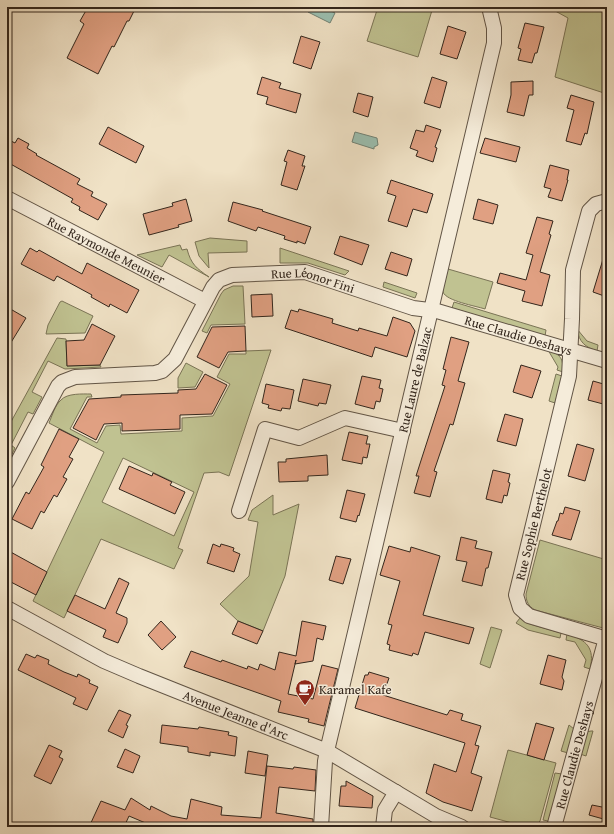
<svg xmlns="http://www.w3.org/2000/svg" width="614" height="834" viewBox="0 0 614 834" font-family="'Gentium Book Plus',serif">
  <rect width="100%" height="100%" fill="#f0e2c6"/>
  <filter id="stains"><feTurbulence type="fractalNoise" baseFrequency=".005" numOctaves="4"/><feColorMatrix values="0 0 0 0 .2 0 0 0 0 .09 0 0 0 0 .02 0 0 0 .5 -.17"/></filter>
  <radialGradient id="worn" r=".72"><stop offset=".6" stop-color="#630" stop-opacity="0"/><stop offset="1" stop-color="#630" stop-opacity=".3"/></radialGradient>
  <path fill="#c0c291" stroke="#7a7456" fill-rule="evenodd" d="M378,7H433L418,57L367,41Z
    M548,7H607V94L555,77L568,18Z
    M210,238L247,241V252L208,253L209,268L199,256L195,242Z
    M180,245L182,250L187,249C191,264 196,268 209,277L169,255L162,267L137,255Z
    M280,248L349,271L345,275L308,263H280Z
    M448,269L493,282L485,309C476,306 446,301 443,292C442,288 447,274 448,269Z
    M384,282L417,293L415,298L383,287Z
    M233,286H243L245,324L211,325L207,333L202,331L221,294L224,290Z
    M62,301L93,316L85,333L46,334L48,325L60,302Z
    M454,302L546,330L545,336L452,308Z
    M577,329L587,341L598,345L597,351C585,347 579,342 577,329Z
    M57,338L66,339L67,366L100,365L101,367L65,369L48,361L32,392L42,397L33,414L28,412L11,445L15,448L7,464V429Z
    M271,350L229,476L219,472L204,473L178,548L183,550L174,569L101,539L64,618L33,601L104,452L49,423C52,416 55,405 61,400C67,393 83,394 91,394L92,397H87L70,429L97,443L106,426L120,425L121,434L182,431V418L213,416L230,384L217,377L229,354H246V351ZM123,458L194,492L174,536L102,502Z
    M548,350C561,355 563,358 563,372L557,370L558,367Z
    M186,363L203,372L195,387L178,388V378Z
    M556,374L562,376L555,403L549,401Z
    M273,495V515L299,504L285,576L263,631L238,621L220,604L249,576L258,522L248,520L252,510Z
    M540,540L607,560V629L535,610C528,606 526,601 526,594Z
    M520,618L530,624L561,633L560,638L528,630L516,623Z
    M491,627L502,630L490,668L480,664Z
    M567,634C587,640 595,648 590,669L584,667L586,660L575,642L566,640Z
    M569,725L574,729L568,753L561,751Z
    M591,731H593L586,756L580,754L586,732Z
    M508,750L556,763L540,821L535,827H527L490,817Z
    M555,773L562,774L550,819L548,821L543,820Z"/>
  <path fill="#9bbfb0" stroke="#718275" d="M311,7H323L335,13L330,23L308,12Z
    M355,132L377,138L378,145L374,147V149L352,142Z"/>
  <path fill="#e0a082" stroke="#33261c" d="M88,7H136L129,21H127L114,47L112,46L98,74L67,58L84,24L80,21Z
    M525,23L544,27L537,53H535L532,63L518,60L521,49L518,48Z
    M448,26L466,32L457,59L440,54Z
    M301,36L320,42L311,69L293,63Z
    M262,77L281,83L279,88L301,94L296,113L266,104L268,97L257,94Z
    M432,77L447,82L440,108L424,103Z
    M533,81V95H529L524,116L507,112L511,95V82Z
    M358,93L373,97L368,117L353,112Z
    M571,95L594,102L587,134L585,133L581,145L566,141L574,110L567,108Z
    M426,125L441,130L435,147L437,148L433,162L416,156L418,151L410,148L416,130L424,132Z
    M108,127L144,146L136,163L99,144Z
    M18,138L29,144L27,148L37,154L36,155L80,179L77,184L93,192L91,196L107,204L98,220L79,210L80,207L71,202L73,199L7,162V139L15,143Z
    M485,138L520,147L516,162L480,153Z
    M288,150L305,156L302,166H305L297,190L281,185L287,162L284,161Z
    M550,165L569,170L567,180H568L562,201L548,197L551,189L544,187Z
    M391,180L433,194L427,213L413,209L407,227L388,221L396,196L387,193Z
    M186,199L192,221L178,225L179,227L149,235L143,214L173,206L172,203Z
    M478,199L498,205L493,224L473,219Z
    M233,202L263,210L262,211L311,227L305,244L297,241V243L284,239L285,236L258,227L256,231L228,221Z
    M537,217L553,221L549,234L551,235L540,272L550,275L542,306L522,301L525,291L497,283L500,273L526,280L533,255L526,253Z
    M340,236L369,245L362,265L334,254Z
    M30,248L37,252L39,250L82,274L87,263L139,290L127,313L110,304L109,307L91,297L92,295L57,276L54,281L21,264Z
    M391,252L412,259L407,276L385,269Z
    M604,256L607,257V297L593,292Z
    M272,294L273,316L252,317L251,295Z
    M7,307L26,318L7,349Z
    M299,309L333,319L332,323L358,331L359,328L387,336L393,317L410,323L415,331L407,357L375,347L372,357L285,328L291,310L298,312Z
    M92,324L115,336L100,365L67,366L66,341L84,340Z
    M245,326L246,351L228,352L219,368L197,357L212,327Z
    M451,337L469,342L458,381L465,383L453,425L450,424L434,471L437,472L430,497L414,493L419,476H416L445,386L442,385L446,370L443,369Z
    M521,365L541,371L532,398L513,392Z
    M205,374L227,385L212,414L180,415V429L122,431V423L104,424L96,440L73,428L89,399L121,397V395L178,393V390L196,389Z
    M362,376L381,380L379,388L383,389L380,402L376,401L374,409L355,404Z
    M303,379L331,385L326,404L319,403L318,406L298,401Z
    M593,381L607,385V405L588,400Z
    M266,384L294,390L290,409L282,408L281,411L268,408L269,405L262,403Z
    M505,414L523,419L516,446L497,441Z
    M59,429L79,439L69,457L73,459L63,477L67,479L57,497L54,495L44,513L41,511L32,529L12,519L26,492L29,494L44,467L41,465Z
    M349,432L368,436L366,444H370L367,458L363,457L362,464L342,460Z
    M577,444L594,449L585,481L568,476Z
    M327,455L328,475L308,476V481L279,482L278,462H286V459Z
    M129,466L152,476L153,473L172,482L170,485L185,492L175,514L119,489Z
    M493,470L510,474L508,482L510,483L507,496L504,495L502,503L486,499Z
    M347,490L365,494L359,516L358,515L356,522L340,518Z
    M565,507L580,511L571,540L552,535L557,521H558L560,513L563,514Z
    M461,537L477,541L475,548L492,552L488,568H486L482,586L462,581L467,562L456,560Z
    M213,544L220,547L221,544L228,546L234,548L233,551L240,554L234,572L207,563Z
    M389,546L410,552L411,547L440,556L423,615L474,628L469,644L425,632L418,655L413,653L412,656L389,650L390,645L387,644L392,625L388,624L400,581L380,575Z
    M7,550L47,572L36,595L7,580Z
    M336,556L351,559L343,584L329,580Z
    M119,578L129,583L116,613L127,618V623L118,643L103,637L106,630L67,611L75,595L105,609Z
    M161,621L176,637L162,650L148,635Z
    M238,621L263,631L257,644L232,634Z
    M302,621L326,626L323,640L317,638L313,661L295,664L296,660L288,694L313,699L322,665L338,669L324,726L308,722L309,719L278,712L281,701L184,667L191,651L221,662L222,660L247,669L248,666L258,670L260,664L275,670L279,652L296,656Z
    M26,654L35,658L37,655L49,660L48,664L64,672L77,677L78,674L90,680L89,683L98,687L87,710L73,704L76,698L18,670Z
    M548,655L566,660L562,677L564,681L562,690L540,684Z
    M369,672L389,678L383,695L447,715L450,710L463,714L461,720L481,726L475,745L479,746L471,773L482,777L472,811L443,802L426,793L434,764L456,772L465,743L355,708L365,675H368Z
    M119,710L131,715L126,725L128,726L123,738L108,731Z
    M536,723L554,728L544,760L527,755Z
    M162,725L198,729L199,727L229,732L228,735L237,737L235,756L210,752V756L188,752V747L160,743Z
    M49,745L62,751L59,757L63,759L51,784L34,776Z
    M125,749L140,756L133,773L117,767Z
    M248,751L268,755L265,776L245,773Z
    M267,766L293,769L294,767L316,770L315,791L279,787L276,813L313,819V827H155L129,816L124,827H89L101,801L125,810L131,798L150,810L151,806L171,816L187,819L191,799L222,807L221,815L261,818Z
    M346,781L373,796L372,808L339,806L341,786H346Z
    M592,805L607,808V820L589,815Z"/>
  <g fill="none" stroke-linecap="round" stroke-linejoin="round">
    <g stroke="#625546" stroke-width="16">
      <g id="minor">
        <path id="s1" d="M7,198L205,301"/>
        <path d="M607,201L596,204L589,211L573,270L572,319L569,376L516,595L520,608L529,616L607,639"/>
        <path id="s2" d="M7,482L58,386L62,382L75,377L155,373L162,371L175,359L213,287L219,280L232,275L305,272L413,308L437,311L607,361"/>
        <path d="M239,511L265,429L299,438L345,418L403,431"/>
        <path id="s3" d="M7,608L104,661L139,676L327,751L436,816L462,827"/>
        <path id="s4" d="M321,827L325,761L327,751L494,43V28L489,7"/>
        <path d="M383,827L385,810L396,792"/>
        <path id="s5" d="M554,827L606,638"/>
      </g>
    </g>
    <use href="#minor" stroke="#f5ecda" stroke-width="14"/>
  </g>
  <defs>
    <g id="cafe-pin" transform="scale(1)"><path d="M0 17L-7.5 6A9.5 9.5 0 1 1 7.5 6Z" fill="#8f2418" stroke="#f5ecda"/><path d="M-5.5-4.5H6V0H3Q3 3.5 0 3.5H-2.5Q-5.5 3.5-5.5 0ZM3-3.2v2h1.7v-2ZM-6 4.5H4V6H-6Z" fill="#fff"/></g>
  </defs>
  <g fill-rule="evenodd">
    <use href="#cafe-pin" x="305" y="689"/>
  </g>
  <g text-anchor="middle" stroke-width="3" stroke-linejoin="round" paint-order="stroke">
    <g font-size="13" fill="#33261c" stroke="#f5ecda">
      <text dy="5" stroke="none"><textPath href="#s1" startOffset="112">Rue Raymonde Meunier</textPath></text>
      <text dy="5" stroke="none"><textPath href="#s2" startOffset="420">Rue Léonor Fini</textPath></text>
      <text dy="5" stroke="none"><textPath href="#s2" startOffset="634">Rue Claudie Deshays</textPath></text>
      <text dy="5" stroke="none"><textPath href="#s4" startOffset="458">Rue Laure de Balzac</textPath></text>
      <text transform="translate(533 524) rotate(-76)" y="5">Rue Sophie Berthelot</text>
      <text dy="5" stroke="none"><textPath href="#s3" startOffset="253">Avenue Jeanne d'Arc</textPath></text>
      <text dy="5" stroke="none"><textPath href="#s5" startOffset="75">Rue Claudie Deshays</textPath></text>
    </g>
    <g font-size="13" fill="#33261c" stroke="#f5ecda" text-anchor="start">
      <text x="319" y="694">Karamel Kafe</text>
    </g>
  </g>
  <rect width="614" height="834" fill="none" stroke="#f0e2c6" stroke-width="24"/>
  <rect x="8" y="8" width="598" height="818" fill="none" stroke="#33261c" stroke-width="2"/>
  <rect x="12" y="12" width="590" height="810" fill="none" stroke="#33261c"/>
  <rect width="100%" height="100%" filter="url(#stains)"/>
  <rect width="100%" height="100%" fill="url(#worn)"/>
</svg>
